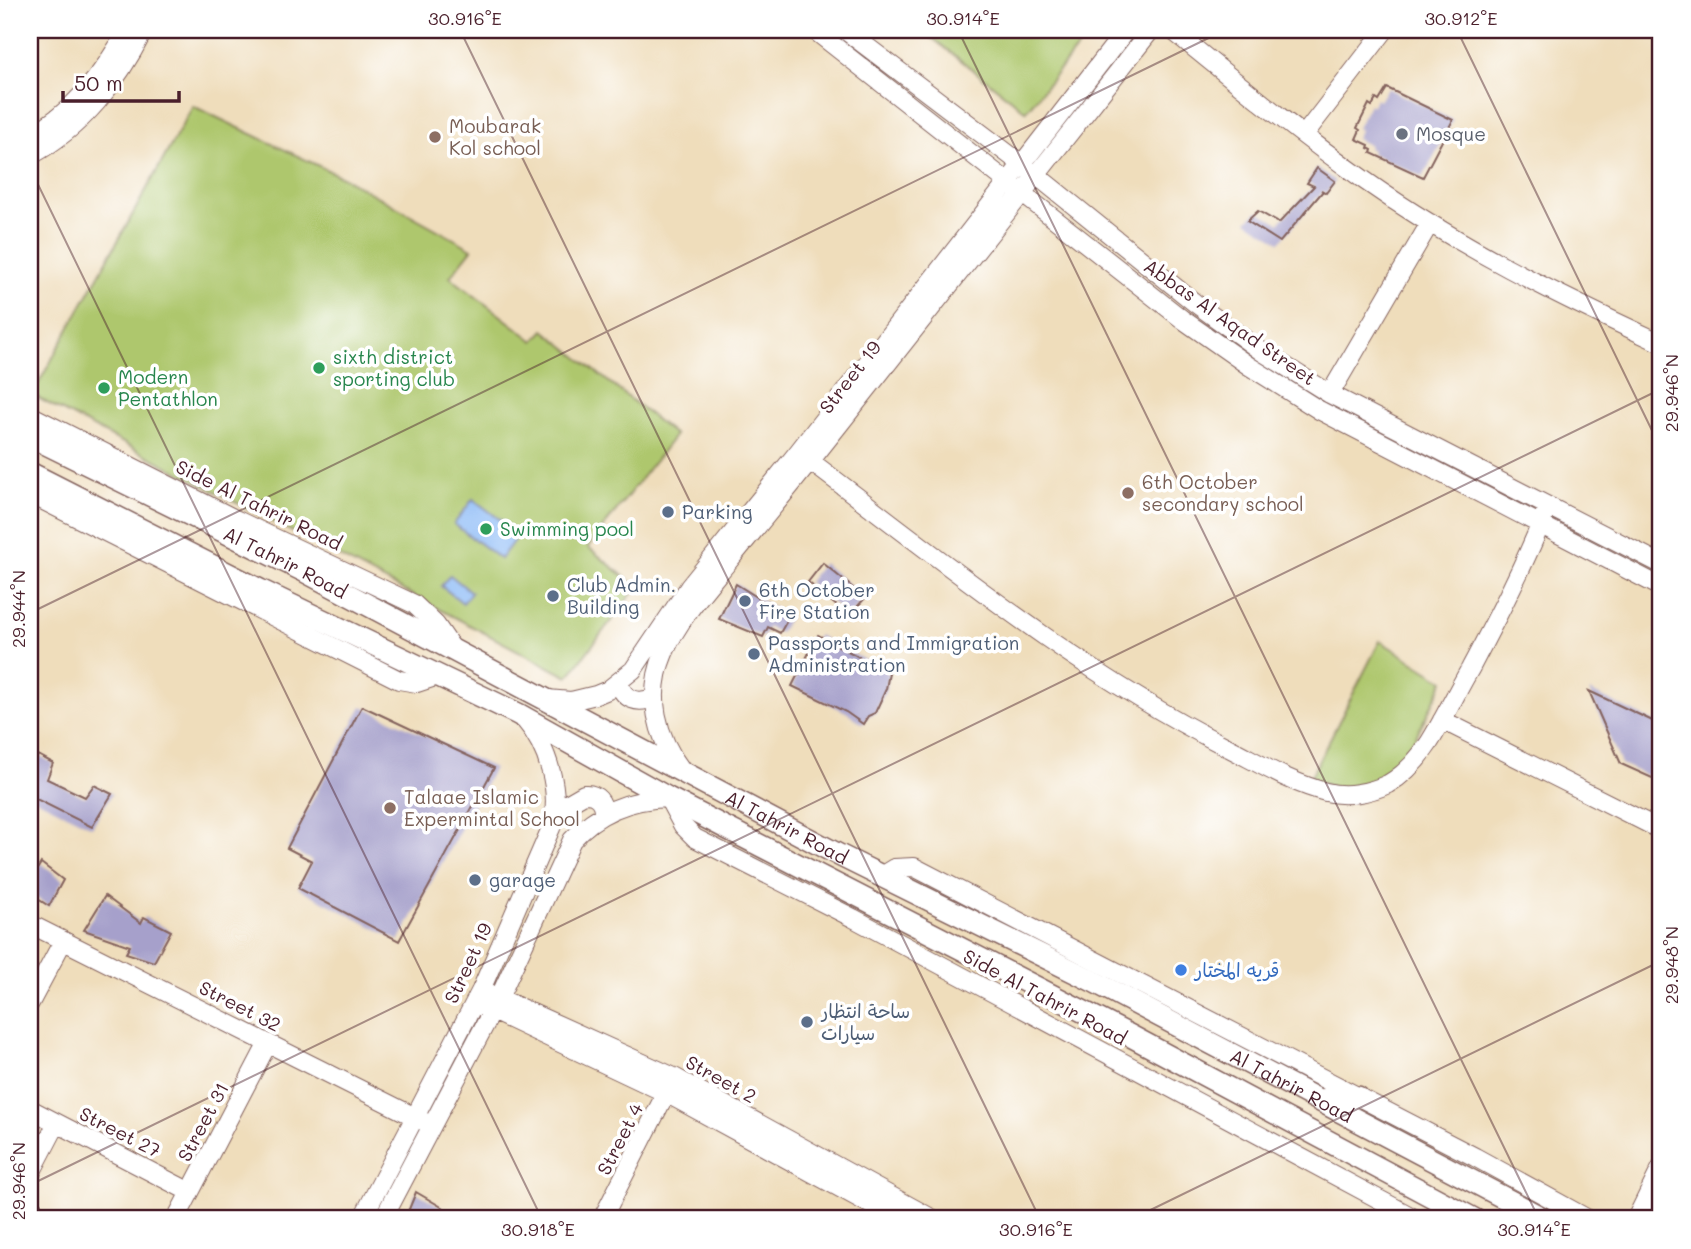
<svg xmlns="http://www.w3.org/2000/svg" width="1691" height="1249" viewBox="0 0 1691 1249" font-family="Mali,'Playpen Sans Arabic',sans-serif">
  <rect width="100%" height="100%" fill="#fff"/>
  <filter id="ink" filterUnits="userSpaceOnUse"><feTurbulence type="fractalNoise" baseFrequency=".0143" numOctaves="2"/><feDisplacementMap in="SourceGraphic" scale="14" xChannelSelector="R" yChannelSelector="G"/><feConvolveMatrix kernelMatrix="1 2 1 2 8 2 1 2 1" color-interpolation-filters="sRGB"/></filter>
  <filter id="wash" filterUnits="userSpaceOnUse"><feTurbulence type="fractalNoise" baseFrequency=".00686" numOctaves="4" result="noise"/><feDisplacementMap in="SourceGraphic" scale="28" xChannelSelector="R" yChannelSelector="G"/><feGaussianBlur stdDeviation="1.57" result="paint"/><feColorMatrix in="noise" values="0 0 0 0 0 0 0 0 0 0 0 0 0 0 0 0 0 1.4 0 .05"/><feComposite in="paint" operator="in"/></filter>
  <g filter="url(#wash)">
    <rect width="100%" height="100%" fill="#efddbb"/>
    <path fill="#aec76d" stroke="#7c734c" stroke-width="2" d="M922,30H1092L1026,111Z
      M193,106L342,177L472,249L450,277L534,341L544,330L675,435L588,547L637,587L568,677L32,395Z
      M1380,641L1444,681L1405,758L1399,763L1372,781L1356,786L1337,789L1310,778Z"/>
    <path fill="#8bbaf6" stroke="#6a6c90" stroke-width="2" d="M473,499L519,534L500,559L454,524Z
      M450,575L471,592L463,603L441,586Z"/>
    <g id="blocks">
      <path fill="#a6a0cb" d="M1387,88L1453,120L1423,177L1371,153L1372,150L1368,148L1369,145L1356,139L1360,130L1357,128L1369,104L1372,106L1376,99L1379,101Z
        M1317,168L1335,181L1326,193L1321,190L1323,191L1280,242L1247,221L1258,211L1279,223L1314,186L1307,183Z
        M823,563L865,598L849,616L808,582Z
        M736,584L789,617L780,633L768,627L763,637L719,619Z
        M818,635L889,673L886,689L875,713L868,716L863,724L846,712L792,686Z
        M1589,691L1661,725V782L1621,764Z
        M362,706L494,768L399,941L298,888L312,861L287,848Z
        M38,755L53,763L47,779L85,797L94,785L112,794L92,827L30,796V770Z
        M41,863L63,880L49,906L30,894V881Z
        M105,896L141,923L144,917L171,931L154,962L126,953L130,946L84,930Z
        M416,1192L462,1219H405Z"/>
    </g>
  </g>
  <g filter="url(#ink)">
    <use href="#blocks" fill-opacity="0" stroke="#84625d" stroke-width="2"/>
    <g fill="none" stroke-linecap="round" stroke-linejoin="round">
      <g stroke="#84625d" stroke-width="20">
        <path id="minor" d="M814,30L1182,319L1249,366L1319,410L1661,587
          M845,30L1036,175L1195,303L1261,351L1330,394L1661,564
          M1172,30C1235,81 1298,133 1364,180C1456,245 1559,296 1661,343
          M1304,135L1385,30
          M30,136C74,112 104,74 127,30
          M30,156C83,127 117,83 144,30
          M1330,394L1430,223
          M30,415L237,520L414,604L436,625L454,651
          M810,461C944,562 1075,670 1225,746C1257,762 1290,783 1326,792C1346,797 1369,793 1388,784C1404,775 1419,758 1429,743C1444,719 1456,693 1470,669C1498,616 1526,562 1548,506
          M30,494L399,680L417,683L438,676
          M618,682C624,700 638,705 654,697
          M547,699L571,701L596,695L608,690L633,670L689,587L798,452L1126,30
          M1442,720L1661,830
          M683,772C656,737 646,695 664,653C679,619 705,590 728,562C756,528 784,494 812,459C925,316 1038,173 1151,30
          M554,817L565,805L584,794C597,793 604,802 603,814
          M881,876L894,868L914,867L1475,1157L1588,1219
          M30,924L423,1121
          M490,994L674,1077L933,1219
          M30,1003L63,941
          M484,1007L666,1093L897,1219
          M30,1109L190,1192
          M30,1175L57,1123
          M176,1219L268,1043
          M362,1219L481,990L551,828C562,792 548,747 524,719
          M383,1219L499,998L572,840C597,812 631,799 668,798L683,826L695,838L853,918L1416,1219
          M602,1219L670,1085
          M1636,1219L1661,1168
          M1652,1219L1661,1201"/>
      </g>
      <g stroke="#84625d" stroke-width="24">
        <g id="tertiary">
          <path id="s1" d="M30,436L302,570L839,855L1093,981L1544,1219"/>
          <path d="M30,473L260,590L518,714L668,798L1129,1035L1474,1219"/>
          <path d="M1319,1100L1358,1097"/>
        </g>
      </g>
      <use href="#minor" stroke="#fff" stroke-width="18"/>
      <use href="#tertiary" stroke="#fff" stroke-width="21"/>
    </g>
  </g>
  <path fill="none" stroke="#4a1f2b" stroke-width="2" stroke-opacity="0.45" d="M460,30L1040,1219M958,30L1539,1219M1457,30L1661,449M30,41L52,30M30,168L542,1219M30,613L1225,30M30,1185L1661,389M30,1190L44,1219M1132,1219L1661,961"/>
  <circle fill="#6b7280" stroke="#fff" stroke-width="2.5" cx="1402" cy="134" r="7"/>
  <g fill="#8d6e63" stroke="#fff" stroke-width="2.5">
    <circle cx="435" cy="137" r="7"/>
    <circle cx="1128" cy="493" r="7"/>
    <circle cx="390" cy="808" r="7"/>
  </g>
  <g fill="#2e9e5b" stroke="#fff" stroke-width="2.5">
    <circle cx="319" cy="368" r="7"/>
    <circle cx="104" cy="388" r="7"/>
    <circle cx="486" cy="529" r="7"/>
  </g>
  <g fill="#5c6f8a" stroke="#fff" stroke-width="2.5">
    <circle cx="668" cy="512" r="7"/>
    <circle cx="553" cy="596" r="7"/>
    <circle cx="745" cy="601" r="7"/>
    <circle cx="754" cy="654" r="7"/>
    <circle cx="475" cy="880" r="7"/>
    <circle cx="807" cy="1022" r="7"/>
  </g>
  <circle fill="#3f7fe0" stroke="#fff" stroke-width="2.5" cx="1181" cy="970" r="7"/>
  <g text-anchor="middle" stroke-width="7" stroke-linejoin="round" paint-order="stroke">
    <g font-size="19" fill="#785e54" stroke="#fff" text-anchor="start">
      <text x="449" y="133">Moubarak<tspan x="449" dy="22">Kol school</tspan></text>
      <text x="1142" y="489">6th October<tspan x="1142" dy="22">secondary school</tspan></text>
      <text x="404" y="804">Talaae Islamic<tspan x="404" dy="22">Expermintal School</tspan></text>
    </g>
    <g font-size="19" fill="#5b616d" stroke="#fff" text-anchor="start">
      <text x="1416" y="141">Mosque</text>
    </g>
    <g font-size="19" fill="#4a1f2b" stroke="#fff">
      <text transform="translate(1230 322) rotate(35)" y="7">Abbas Al Aqad Street</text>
      <text transform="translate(850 377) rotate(-52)" y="7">Street 19</text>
      <text transform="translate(259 505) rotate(26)" y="7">Side Al Tahrir Road</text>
      <text dy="7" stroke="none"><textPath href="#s1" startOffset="285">Al Tahrir Road</textPath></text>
      <text dy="7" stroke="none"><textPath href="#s1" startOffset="852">Al Tahrir Road</textPath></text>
      <text transform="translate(468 963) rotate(-65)" y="7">Street 19</text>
      <text transform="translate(1045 997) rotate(28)" y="7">Side Al Tahrir Road</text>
      <text transform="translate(240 1006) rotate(27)" y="7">Street 32</text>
      <text transform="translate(721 1079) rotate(29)" y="7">Street 2</text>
      <text dy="7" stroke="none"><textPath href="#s1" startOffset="1419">Al Tahrir Road</textPath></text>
      <text transform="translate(203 1122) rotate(-62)" y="7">Street 31</text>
      <text transform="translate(120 1132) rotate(27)" y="7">Street 27</text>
      <text transform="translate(620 1139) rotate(-63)" y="7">Street 4</text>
    </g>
    <g font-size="19" fill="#27864d" stroke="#fff" text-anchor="start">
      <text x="333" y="364">sixth district<tspan x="333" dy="22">sporting club</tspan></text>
      <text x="118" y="384">Modern<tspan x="118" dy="22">Pentathlon</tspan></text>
      <text x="500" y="536">Swimming pool</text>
    </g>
    <g font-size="19" fill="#4e5e75" stroke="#fff" text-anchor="start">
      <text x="682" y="519">Parking</text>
      <text x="567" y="592">Club Admin.<tspan x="567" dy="22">Building</tspan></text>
      <text x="759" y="597">6th October<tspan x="759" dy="22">Fire Station</tspan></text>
      <text x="768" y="650">Passports and Immigration<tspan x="768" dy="22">Administration</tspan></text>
      <text x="489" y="887">garage</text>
      <text x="821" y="1018">ساحة انتظار<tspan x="821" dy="22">سيارات</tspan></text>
    </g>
    <g font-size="19" fill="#366cbe" stroke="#fff" text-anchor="start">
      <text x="1195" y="977">قريه المختار</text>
    </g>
  </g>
  <rect width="1691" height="1249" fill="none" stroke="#fff" stroke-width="77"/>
  <path d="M63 91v10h116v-10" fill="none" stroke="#4a1f2b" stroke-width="3.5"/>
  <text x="74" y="91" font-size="21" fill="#4a1f2b" stroke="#ffffff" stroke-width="5" paint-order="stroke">50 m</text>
  <rect x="38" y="38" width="1614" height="1172" fill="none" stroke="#4a1f2b" stroke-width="2.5"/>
  <g font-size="18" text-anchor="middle" fill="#4a1f2b">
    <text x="465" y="25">30.916°E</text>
    <text x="963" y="25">30.914°E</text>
    <text x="1461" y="25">30.912°E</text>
    <text transform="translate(1672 393) rotate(-90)" y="6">29.946°N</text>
    <text transform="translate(19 609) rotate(-90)" y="6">29.944°N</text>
    <text transform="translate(1672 965) rotate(-90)" y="6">29.948°N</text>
    <text transform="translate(19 1181) rotate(-90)" y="6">29.946°N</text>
    <text x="538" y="1236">30.918°E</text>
    <text x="1036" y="1236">30.916°E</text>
    <text x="1534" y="1236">30.914°E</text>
  </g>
</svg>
